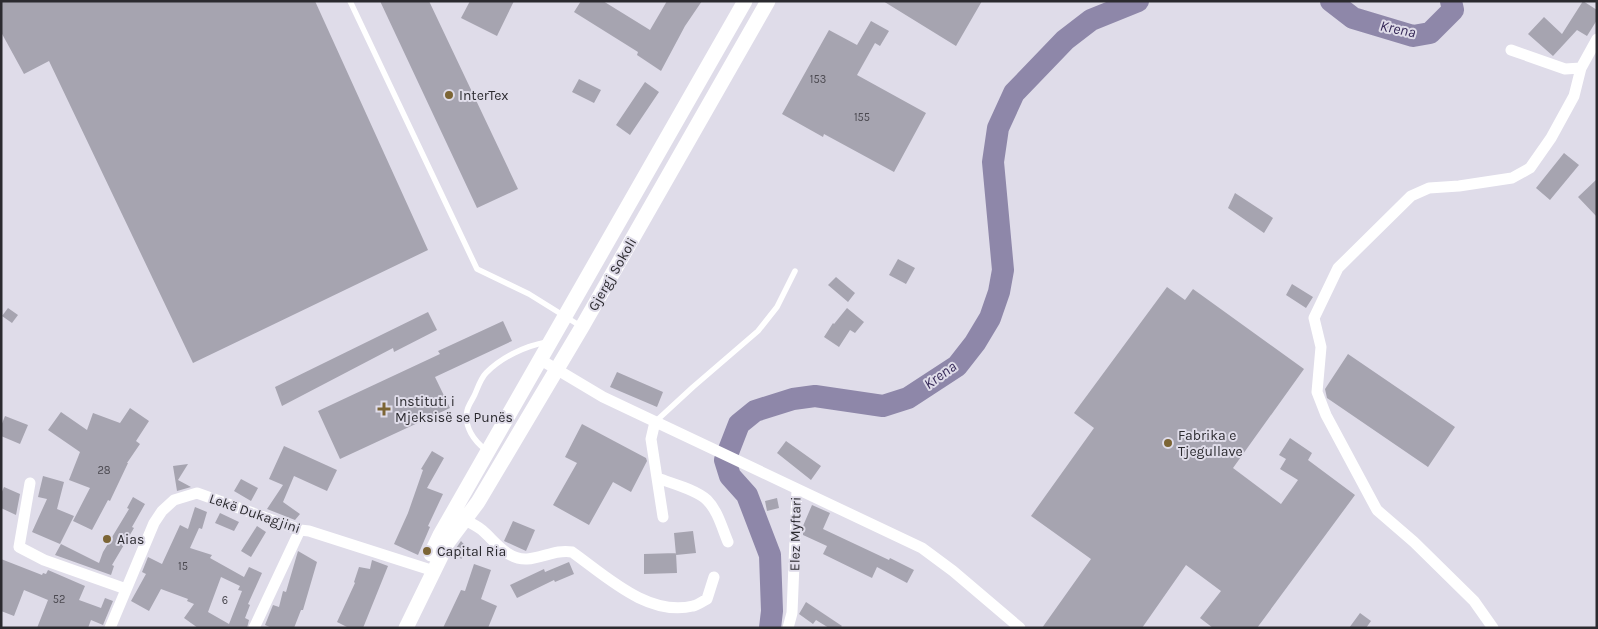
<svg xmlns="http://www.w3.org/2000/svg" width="1598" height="629" viewBox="0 0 1598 629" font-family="Karla,sans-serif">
  <rect width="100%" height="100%" fill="#dfdce9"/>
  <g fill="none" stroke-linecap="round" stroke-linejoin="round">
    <path stroke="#8e87a9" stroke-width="22" d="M1331,1L1353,18L1413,36L1430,33L1453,10L1451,1
      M770,628L772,611L770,555L747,495L730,476L725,460L739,424L755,411L793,399L815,396L883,406L908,398L957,366L975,343L990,318L999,292L1003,270L993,162L998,128L1014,93L1065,40L1091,20L1138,1"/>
  </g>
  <path fill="#a6a4b0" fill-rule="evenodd" d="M1,1H315L428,250L193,363L49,61L24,74L1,32Z
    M380,1H429L518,189L477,208Z
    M470,1H514L497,36L461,18Z
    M581,1H603L650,30L667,1H702L685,26L661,71L637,55L638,52L574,12Z
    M883,1H982L956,46Z
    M1583,1L1597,10V20L1587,36L1577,30L1553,56L1528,34L1544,17L1562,34Z
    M871,21L889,31L880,46L875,43L857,75L926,113L894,172L824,134L823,137L782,114L829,30L857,45Z
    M579,79L601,90L594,103L572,92Z
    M645,82L659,92L630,135L616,125Z
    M1564,153L1579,165L1550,200L1536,188Z
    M1597,179V217L1578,197Z
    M1235,193L1273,218L1264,233L1228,208Z
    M898,259L915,268L906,284L889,275Z
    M836,277L855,293L848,302L828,285Z
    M1292,284L1313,297L1306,308L1286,295Z
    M1167,287L1185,300L1193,289L1304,369L1233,468L1281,504L1298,480L1280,469L1286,459L1279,455L1290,438L1312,453L1308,460L1355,495L1257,628H1213L1200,618L1221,591L1186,565L1142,628H1042L1091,559L1031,516L1094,428L1074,413Z
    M8,308L18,315L12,323L2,316Z
    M847,308L864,322L855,333L850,330L839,347L824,337L833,323L834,324Z
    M428,312L437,330L394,352L393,348L282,406L275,387Z
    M503,321L512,341L435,377L450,408L340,459L318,411L440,354L438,351Z
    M1348,354L1455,427L1428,467L1327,398L1325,389Z
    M617,372L663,392L657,407L610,387Z
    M130,408L149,421L136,441L140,444L127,463H128L110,501L108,500L92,530L73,521L90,488L69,480L80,452L48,430L61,412L87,430L93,413L120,423Z
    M5,416L28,425L20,444L1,436V426Z
    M582,424L646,458L647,461L631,492L613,482L589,525L553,505L577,463L565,457Z
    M786,441L821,466L811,480L777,453Z
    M284,446L337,470L327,491L294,476L283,502L300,514L295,520L267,509L283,485L269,479Z
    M432,451L444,458L427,488L443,494L428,526L430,527L418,555L394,544L408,513L423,470L421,469Z
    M188,464L178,480L191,487L177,491L173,466Z
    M43,476L64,482L57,509L74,516L60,544L32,532L47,499L38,497Z
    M241,479L258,488L251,501L234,491Z
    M4,487L20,494L16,515L1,508V494Z
    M133,497L145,504L132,527L134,528L112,565L114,566L111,575L55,555L61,544L99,563L103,552L129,509L127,508Z
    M777,498L779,508L767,511L765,501Z
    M812,505L830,513L823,529L889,560L890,558L914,570L907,583L877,567L872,578L823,554L827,546L803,535V526Z
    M195,507L207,512L202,529L199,528L190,548L212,555L210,558L244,577L249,567L262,573L248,604L250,605L245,618L249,620L247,628H198L184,618L194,604L187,601L188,599L161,589L149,611L131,601L146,574L142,572L148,557L162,564L180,525L188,529ZM221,577L240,586L238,590L242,591L229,624L208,612Z
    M220,513L239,522L234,531L215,523Z
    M513,521L535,530L526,551L504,541Z
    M257,526L266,532L251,557L241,551Z
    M693,531L696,553L676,555L674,533Z
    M461,541L470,551L461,559L454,551Z
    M298,551L317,562L303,610H301L294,628H272L265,625L273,605L279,607L283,591L286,592Z
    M676,553L677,573L644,574V554Z
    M1,559L42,575L43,573L46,574L48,570L85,586L79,600L101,608L105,598L113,601L103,625L91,620L88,628H37L48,600L24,590L14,616L1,611Z
    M372,560L388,566L363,628H349L337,622L355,583L354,582L359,567L370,569Z
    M569,562L574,574L555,582L554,580L517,598L510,585L544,569L545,572Z
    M474,564L491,570L481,599L497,606L488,628H443L461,590L465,591Z
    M806,602L842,626L840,628H829L816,620L813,624L799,614Z
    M1360,613L1371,621L1366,628H1349Z"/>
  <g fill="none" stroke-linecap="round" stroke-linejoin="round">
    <path stroke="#fff" stroke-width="5.5" d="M350,1L477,269L529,294L582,327
      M655,422L693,387L758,331L777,307L795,271
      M486,450C474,441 464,427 467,411C468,405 473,399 475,394C478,387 481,378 486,373C502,357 525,346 547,342"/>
    <path stroke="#fff" stroke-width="11" d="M1511,50L1565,69L1581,68
      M541,360L603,397L922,548L953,571L1020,628
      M655,422L651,439L663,517
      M657,478C671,483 697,490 707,500C718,511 722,528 728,542
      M30,483L19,547L44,560L126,589
      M465,520C471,523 477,526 482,530C495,541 507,560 527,559C543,558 556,549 572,552C606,576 648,617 693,606C698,605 703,601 707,599L714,577
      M110,628L154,523L162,511L174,500L197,493L300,530L309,531L434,571
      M254,628L300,530
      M788,628L792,613L797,490
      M1493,628L1474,601L1414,542L1377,510L1326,415L1317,392L1321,347L1314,318L1338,268L1411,196L1429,188L1459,186L1512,178L1530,168L1551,138L1574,96L1581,68L1597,39"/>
    <path stroke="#fff" stroke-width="15" d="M431,554L440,535L745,1
      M406,628L448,542L478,502L582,327L768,1"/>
  </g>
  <g fill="#7c6535" stroke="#dfdce9" stroke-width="2">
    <circle cx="449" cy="95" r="5"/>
    <path d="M381.5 401.5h5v5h5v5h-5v5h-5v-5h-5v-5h5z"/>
    <circle cx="1168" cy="443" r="5"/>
    <circle cx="107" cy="539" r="5"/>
    <circle cx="427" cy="551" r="5"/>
  </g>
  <g text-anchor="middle" stroke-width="4" stroke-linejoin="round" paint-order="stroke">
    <g font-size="11" fill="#4a484f">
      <text x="818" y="83">153</text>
      <text x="862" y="121">155</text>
      <text x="104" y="474">28</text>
      <text x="183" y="570">15</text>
      <text x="59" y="603">52</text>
      <text x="225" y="604">6</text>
    </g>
    <g font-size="14" fill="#2b2a2f" stroke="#dfdce9" text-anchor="start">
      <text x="459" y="100">InterTex</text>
      <text x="395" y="406">Instituti i<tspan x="395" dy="16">Mjeksisë se Punës</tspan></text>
      <text x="1178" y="440">Fabrika e<tspan x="1178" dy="16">Tjegullave</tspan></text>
      <text x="117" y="544">Aias</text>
      <text x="437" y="556">Capital Ria</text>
    </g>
    <g font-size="14" fill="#2b2a2f" stroke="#dfdce9">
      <text transform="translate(612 274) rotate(-60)" y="5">Gjergj Sokoli</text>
      <text transform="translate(255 513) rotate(19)" y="5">Lekë Dukagjini</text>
      <text transform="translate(795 534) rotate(-89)" y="5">Elez Myftari</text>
    </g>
    <g font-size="15" font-style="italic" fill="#362958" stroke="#dfdce9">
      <text transform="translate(1398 29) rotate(12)" y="5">Krena</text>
      <text transform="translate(940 375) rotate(-36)" y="5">Krena</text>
    </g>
  </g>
  <rect width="1598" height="629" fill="none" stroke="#2b2a2f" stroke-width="5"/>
</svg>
